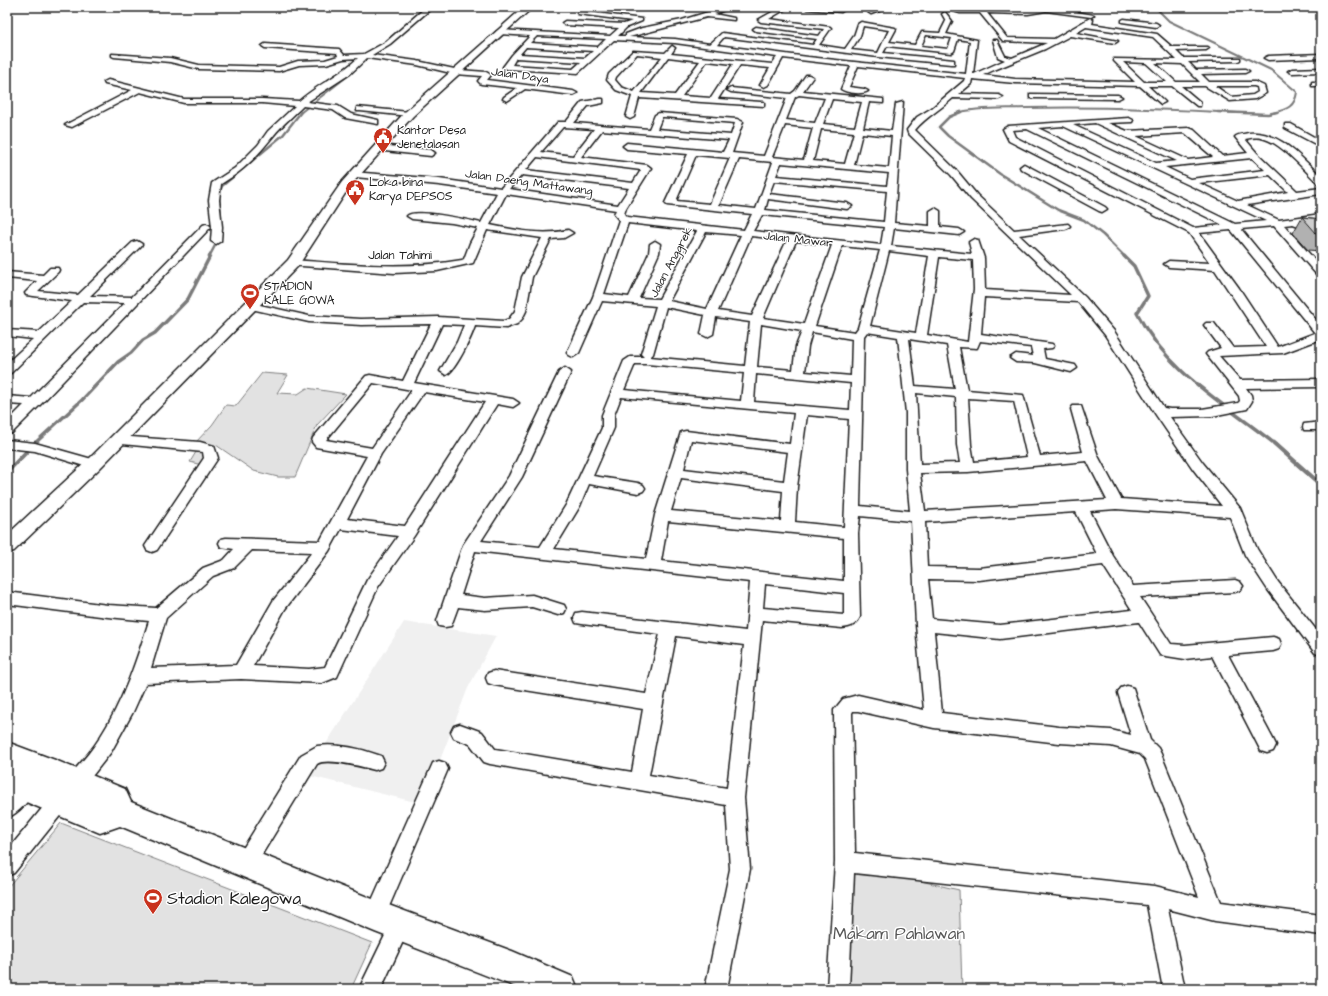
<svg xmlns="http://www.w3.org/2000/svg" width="1328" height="996" viewBox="0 0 1328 996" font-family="'Architects Daughter',sans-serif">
  <rect width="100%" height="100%" fill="#fff"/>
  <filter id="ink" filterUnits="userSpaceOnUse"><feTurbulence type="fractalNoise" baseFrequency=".025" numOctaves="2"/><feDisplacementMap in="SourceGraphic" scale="8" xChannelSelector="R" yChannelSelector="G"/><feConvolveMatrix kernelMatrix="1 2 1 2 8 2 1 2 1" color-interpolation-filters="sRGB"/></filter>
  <g filter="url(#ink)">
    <path fill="#f0f0f0" d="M404,622L496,636L468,688L423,804L306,775Z"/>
    <path fill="#e2e2e2" stroke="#7f7f7f" d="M262,373L288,375L277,393L298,394L307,388L346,394L317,425L295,477H278L254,471L216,445L202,465L190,462L199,447L195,443L212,425L226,405L236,406Z
      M61,823L372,943L351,989H7V888Z
      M848,864L959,890L962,989H838Z"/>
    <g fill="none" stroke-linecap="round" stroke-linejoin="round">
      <path stroke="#7a7a7a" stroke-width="2" d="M1155,7L1169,21L1271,70L1297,92C1295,107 1287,109 1273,113
        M377,48L401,29
        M300,113L349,75L367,56
        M956,113C978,107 1004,109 1026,108C1097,106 1167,109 1238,113"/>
      <path stroke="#7a7a7a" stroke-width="2.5" d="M961,112L949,117L939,127L948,136L1000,174L1058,210L1084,220L1103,235L1125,257
        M1218,112L1268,114L1277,112
        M220,225C224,211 215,198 222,186L283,135L301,112
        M209,257L218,240"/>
      <path stroke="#7a7a7a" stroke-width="3.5" d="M1124,256L1134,266L1148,296L1137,313C1167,372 1225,404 1275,444
        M34,444L82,400L118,362L131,353L143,340L155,333L188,299L210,256"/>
      <path stroke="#7a7a7a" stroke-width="4.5" d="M1274,443L1321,485
        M7,472L35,443"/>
      <g stroke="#1c1c1c" stroke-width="3">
        <path id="minor" d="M426,7H433L390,44L372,55L417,61L459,70L486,72L491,75L487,80L573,91L577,93L573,95L525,89L507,101L503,99L504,97L517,88L481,84L478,81L482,76L455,74L417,65L367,58L350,74L307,102L338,106L351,114L378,120V124L345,118L333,110L303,106C293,116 282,125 274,135C256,157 246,169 221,184L219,200L222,227L221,241L216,244L211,241L212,227L209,200L212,183L235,168L258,145L268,131L295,106L262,103H184L140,92L72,127L65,125L132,90L105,84L104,82L108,80L184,99H262L299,101C317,85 340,75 358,58L343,59L326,64L299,65L279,71L199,69L170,62L114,57L112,56V54L170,58L199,65L279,67L298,61L325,60L338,56L337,53L265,48L262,46L265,44L339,49L344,55L364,54L386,42Z
          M724,7H733L714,14L734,18V20L707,17L629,37L675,39L710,44L722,33L813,45L817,39L756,31L753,29L756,27L819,36L824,29L761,22L758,20L781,7H789L769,19L830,27L831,28L819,45L845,49L854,36L858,24L861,22L895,28L896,29L889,42L915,45L922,32L940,33L946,21L942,14L945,12L952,21L946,34L977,40L973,74H974L1005,60L998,57L993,40H997L1005,56L1012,58L1047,43L1003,41L980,13H960L940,7L960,9L1028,10L1046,7L1094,15L1091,17L1046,11L1028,14L987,13L1007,38L1054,39L1090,18L1093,20L1092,24L1157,34L1172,47H1208L1209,48L1206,50L1176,51L1183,58H1240V60L1238,61L1188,62L1196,70L1245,69L1249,71L1245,73L1201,74L1209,82H1255L1264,86L1266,93L1255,99L1230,101L1205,86H1181L1200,102V106H1197L1172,86H1148L1165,102L1161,104L1140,86L1015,83L972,79L971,84L959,94L999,95L1003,97L999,99L953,98C941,109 926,117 915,130L957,171L977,195L1014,230L1068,224L1070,226L1068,228L1065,229L1019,235L1085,297L1114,331L1164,408L1170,409H1202L1238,403L1240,401L1239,396L1206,354L1208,352L1221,348L1204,325L1206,323H1214L1233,348L1266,347L1215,270L1169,267L1164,264L1169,261L1210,263L1189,233L1009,141L1003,129L1008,126L1129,118L1133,120L1132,122L1108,123L1127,131L1189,128L1194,130L1222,156L1248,153L1235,137C1238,134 1244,134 1249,133C1279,130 1301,158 1321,176V184L1318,183C1304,170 1280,141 1261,138C1256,137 1250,138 1245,139L1257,153L1297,191L1321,188V194L1247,205L1279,220L1321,214V220L1306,222L1321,228V234L1293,224L1284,225L1321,267V276L1317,275L1274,226L1241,229L1321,326V339L1283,353L1219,356L1240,380L1321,379V387L1246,388L1251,395L1252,401L1247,409L1212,416L1170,417L1203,463L1240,508L1257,549L1278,582L1321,636V655L1315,653L1268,590L1245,555L1230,517L1116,509L1090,511L1113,556L1133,586L1235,580L1240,582L1243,586L1240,590L1235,592L1140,597L1171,644L1185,645L1273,637L1279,639L1281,644L1279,649L1273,651L1228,655L1273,739L1276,745L1273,751L1267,753L1261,751L1212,656L1185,659L1160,655L1139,622L1000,639L934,632L942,713L1059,727L1111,730L1131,735L1118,693L1121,688L1127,686L1133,688L1150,740L1158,748L1161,754L1221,902L1321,915V935L1215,921L1168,909L1185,989H1163L1147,905L854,873L849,989H827L835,862L834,710L843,699L858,695L924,710L916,625L911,521L860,516L858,533L860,617C856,625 851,627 842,628L762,620L744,798L750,869L727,989H705L730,869L726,805L490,764L484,762L470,744L454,738L451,732L454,726L460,724L482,732L495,749L632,772L643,709L494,685L488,683L486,678L488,673L494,671L646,694L660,634L582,624L576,623L574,618L576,613L582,612L746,631L750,582L475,551L461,595L485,598L532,595L564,605L566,609L564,613L558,615L532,607L485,610L458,607L451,626L445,627L439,626L437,621L463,545L509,476L559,372L565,368L571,372L522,477L481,541L540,547L566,505L602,428V415L624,361L630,357H644L641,354L656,306L602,301L579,353L573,357L569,355L567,353L593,297L619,220L614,214L616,210L506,194L490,225C515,230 543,236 568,230L573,233L564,238L551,239L532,277L526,311L522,319L517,324L506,328L475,326C472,336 455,372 446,375L440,371L457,342L464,325L442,324L414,383L513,399L519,403L513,407L497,404L414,536L378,587L337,677L322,683L241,679L146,683L133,712L111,752L82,789L75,792L68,789L66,783L68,777C79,765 91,752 99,739C123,702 136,662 149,621L108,617L7,604V592L108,605L156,608L203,568L224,560L234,549L221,547L219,543L221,539L226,538L320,541L367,456L316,447L312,442L313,438L366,376L370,375L403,381L431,324L361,325L309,322L247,308L246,306L247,304L251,303L309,316L361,319L438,317L504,321L509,319L515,311L522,277L542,238L487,230L473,263L437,271L394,273L289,265L288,263L293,260C350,264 406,270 462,260L464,259L470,243L478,228L452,223L412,219L407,216C415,208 469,220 481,223L497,193L439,185L355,177L351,174L352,172L439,179L501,188L558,122H566L582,102L600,99H603V103L588,106L574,123L649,129L655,115L659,113L737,119L743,122L732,153L764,156L787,98L731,92L727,90L731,88L791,94L795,91L806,75H809L813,77L803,91L883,99V103L869,102L863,128L892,131L896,104L903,102L894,223L930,226V211L935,208L940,211V227L959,229L964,232L959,235L894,228L891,246L972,254L969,242L974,239L978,240L984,258L985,290L1071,295L971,199L951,175L908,133L907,130L917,117L932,108L964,81L965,78L858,66L849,87L864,89L868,91C862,95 847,93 841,89L851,66L783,58L768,85L764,87L760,85L770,68L740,65L718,99L761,102H764V106L639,98L634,117L630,119L626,117L632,96L616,90L607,80L609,74L633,51L665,53L672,46L675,48L671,54L772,64L777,57L675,43L614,40L578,73L507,69L503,67L512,55L530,36L499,34L496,32L499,30L610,36L619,28L565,25L562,23L565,21L624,24L632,21L578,14L577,13L580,11L642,19V21L627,27L618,36H626V34L642,28L682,20ZM863,26L889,30L878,53L851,50L860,36ZM1086,27L1153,37L1177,60L1114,59V61L1135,82L1015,79L983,75L994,70L1045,49L1070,36L1115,43L1118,41L1076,33ZM926,35L952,38L948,49L921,46ZM537,36L606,39L598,47L530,43ZM724,37L878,57L951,64H954V60L883,53L887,46L951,53L954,51L958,39L970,41L966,74L808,57L717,45ZM526,47L593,51L585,58L520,54ZM637,54L662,57L634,92L621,87L615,80L616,77ZM668,57L700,61L675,95L641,93ZM516,58L581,62L573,69L512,65ZM707,61L733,64L711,98L682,96ZM1123,62L1146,63L1167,82H1144ZM1155,63L1182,64L1200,82H1176ZM1215,86H1254L1257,87L1258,92L1253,95L1231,97ZM799,95L825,98L815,123L786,120L795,97ZM832,99L862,102L855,127L823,124ZM662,117H664L735,123L731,135L657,129ZM1095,123L1177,161L1156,163L1073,125ZM785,125L813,128L804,160L772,157ZM1063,126L1266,221L1235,224L1038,128ZM563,127L594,129L573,156L541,152ZM821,129L854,132L845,164L813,161ZM1027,129L1223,225L1193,228L1015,137L1012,130ZM602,130L729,140L723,152L627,143L623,146L627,149L688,154L665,203L667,205L752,214L744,230L627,217L624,214L626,208L651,168L647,165L581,157ZM862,133L892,136L889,168L854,165ZM1185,133L1213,157L1188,160L1136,136ZM696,155L730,158L710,204L676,201ZM537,157L641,170L633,183L526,170ZM1252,158L1265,170L1190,179L1165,167ZM739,159L773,162L756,209L719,205ZM781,163L889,173L887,186L776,176ZM522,175L629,188L618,205L509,189ZM1270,175L1288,192L1238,201L1199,183ZM774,181L887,191L884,222L765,210L768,199L847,209L852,206L847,203L769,194ZM762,215L884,227L881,245L753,231ZM628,223L697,231L659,299L639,298L659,253L660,244L655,241L650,244L649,253L629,297L604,294ZM1231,230L1315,333L1278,347L1239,288L1199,233ZM706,232L741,235L707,309L669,301ZM751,236L787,240L752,316L718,311ZM796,241L832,245L804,324L763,318ZM842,246L880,250L858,328L855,332L815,326ZM889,251L929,256L916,333L870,326ZM939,257L973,260L974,289L968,342L927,335ZM984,297L1078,302L1105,335L1156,415L1193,469L1222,506L1121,499L1098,456L1081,406H1073L1071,409L1083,452L1040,456L1023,395L967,390L959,347L977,348L980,341L1031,347L1033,356L1016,354L1010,358L1016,362L1035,363L1071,372L1077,368L1075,365L1045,359L1043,349L1052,348L1054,346L1052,344L981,334ZM666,307L705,315L701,334L707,337L713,334L716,317L750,322L745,366L650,357L653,354ZM761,324L802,331L796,346L793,370L757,367ZM812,332L852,339L851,376L805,372L808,346ZM867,332L898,337L906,413V469L910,511L860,506L864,336ZM909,339L947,345L955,389L915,386ZM635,364H647L744,373L741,401L624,390ZM756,374L851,383L850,410L754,402ZM373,383L412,390L372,448L326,440ZM424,392L485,402L405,526L347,519L381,454ZM916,393L956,397L957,445L960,463L920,464ZM621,397L794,413L790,444L686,431L681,432L655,515L646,559L554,549L580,506L589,484L638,493L643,491L645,488L643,485L638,483L593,476L614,428V415ZM968,398L1014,401L1027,457L974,462L971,445ZM807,415L849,419L844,527L795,522L797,487ZM691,440L788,452L784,481L684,469ZM1087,461L1107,500L925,511L920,473L968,472ZM681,478L783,491L781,521L671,511ZM1076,512L1097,554L979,568L927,567L925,522ZM668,521L844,538V581L661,561ZM341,529L398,536L367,580L325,667L309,669L253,666L285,609L329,551ZM252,550L312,552L273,601L236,665L151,668L166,618L213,576L234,568ZM1103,565L1132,610L1000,625L932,619L928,579L979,580ZM765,584L844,593V615L763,608ZM676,636L744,645L727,788L649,775ZM853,711H858L934,728L1059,743L1111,746L1140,754L1145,759L1199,897L1155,886L855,853L852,713Z
          M804,7H828L844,10L841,12L807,9Z
          M881,7H890L871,14L868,12Z
          M1124,19L1156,23L1159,25L1156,27L1122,22V20Z
          M1321,54V58L1268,60L1264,58L1268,56Z
          M1321,68V72L1292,73L1288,71L1292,69Z
          M1312,82H1321V86H1312Z
          M1030,94L1118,95L1122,97L1118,99L1033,98H1030Z
          M357,107L409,112L413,114L409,116L360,111H357Z
          M1285,124H1291L1321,141V147L1285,128Z
          M378,145L431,150L435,153L431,156L375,150V146Z
          M1024,164L1105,207L1107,209L1102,212L1099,211L1021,169L1020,167Z
          M206,224L209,225L211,227L209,229L40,405L12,433L7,434V422L24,405L7,404V396L31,398L125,303L83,302L11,373L7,374V363L33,339L7,336V330L39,332L72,301L26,295L25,293L37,281L7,278V272L43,275L50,268H58L59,270L58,272L38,291L78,295L133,242L137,241L142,244L141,246L90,296L132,297L203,225Z
          M1321,422V430H1304L1303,427L1304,424Z
          M117,436L200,442L214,446L218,458L157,550L152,552L147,550L145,546L204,458L203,452L112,443L110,440L112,437Z
          M7,440L35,443L99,461L101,464L99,467L94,469L35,451L7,448Z
          M317,746C337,743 363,749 381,756L384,762L381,768L375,770C363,767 327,757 317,764L253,869L246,872L239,869L236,862L239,855L301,755Z
          M439,761L445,763L448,769L382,923L375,926L368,923L365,916L433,763Z
          M27,779L34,782L36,788C31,799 19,813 7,818V796L20,782Z
          M60,792L67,795L69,801L67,807L14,873L7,876V851L53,795Z
          M400,916L407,919L410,926L381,989H359L393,919Z"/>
      </g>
      <g stroke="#1c1c1c" stroke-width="3">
        <path id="tertiary" d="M524,7H533L413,116L350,186L298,266L100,468L14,551L7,553V535L88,460L288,260L342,182L405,112Z"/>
      </g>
      <g stroke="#1c1c1c" stroke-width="3">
        <path id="trunk" d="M7,742L55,760L125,789L131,802L375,900L512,951L573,977L578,989H521L375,932L120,826L100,833L7,794Z"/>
      </g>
      <use href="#minor" fill="#fff" fill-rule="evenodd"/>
      <use href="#tertiary" fill="#fff" fill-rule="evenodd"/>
      <use href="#trunk" fill="#fff" fill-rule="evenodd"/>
    </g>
    <path fill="#b1b1b1" stroke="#1c1c1c" d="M1302,217L1321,219V251L1308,250L1293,233Z"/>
    <path fill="#cecece" stroke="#1c1c1c" d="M1302,217L1321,219V234H1317Z"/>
  </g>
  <defs>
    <g id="civic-pin" transform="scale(1)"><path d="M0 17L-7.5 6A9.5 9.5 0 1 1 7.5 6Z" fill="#c8321e" stroke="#fff"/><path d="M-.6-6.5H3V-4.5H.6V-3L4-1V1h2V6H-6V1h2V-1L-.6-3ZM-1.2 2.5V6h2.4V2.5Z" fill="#fff"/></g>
    <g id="stadium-pin" transform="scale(1)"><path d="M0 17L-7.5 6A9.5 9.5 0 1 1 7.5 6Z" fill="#c8321e" stroke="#fff"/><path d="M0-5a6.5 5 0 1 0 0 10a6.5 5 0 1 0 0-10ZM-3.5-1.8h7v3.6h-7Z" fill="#fff"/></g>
  </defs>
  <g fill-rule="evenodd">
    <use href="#civic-pin" x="383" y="137"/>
    <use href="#civic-pin" x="355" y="189"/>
    <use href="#stadium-pin" x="250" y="293"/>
    <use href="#stadium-pin" x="153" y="898"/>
  </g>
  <g text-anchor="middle" stroke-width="3" stroke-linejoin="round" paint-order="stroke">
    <g font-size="12" fill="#1c1c1c" stroke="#fff">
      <text transform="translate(520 75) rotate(8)" y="4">Jalan Daya</text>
      <text transform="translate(529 182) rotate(8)" y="4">Jalan Daeng Mattawang</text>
      <text transform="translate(798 239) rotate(6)" y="4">Jalan Mawar</text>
      <text x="400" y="259">Jalan Tahimi</text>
      <text transform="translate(671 262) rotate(-62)" y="4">Jalan Anggrek</text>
    </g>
    <g font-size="12" fill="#1c1c1c" stroke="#fff" text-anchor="start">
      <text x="397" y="134">Kantor Desa<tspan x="397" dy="14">Jenetalasan</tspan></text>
      <text x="369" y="186">Loka bina<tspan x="369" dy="14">Karya DEPSOS</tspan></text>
      <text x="264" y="290">STADION<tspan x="264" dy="14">KALE GOWA</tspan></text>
    </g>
    <g font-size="17" fill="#1c1c1c" stroke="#fff" text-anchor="start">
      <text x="167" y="904">Stadion Kalegowa</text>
    </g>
    <g font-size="17" fill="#575757" stroke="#fff">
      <text x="899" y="939">Makam Pahlawan</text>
    </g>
  </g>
  <rect width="1328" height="996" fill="none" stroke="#fff" stroke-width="24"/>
  <rect x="12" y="12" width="1304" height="972" fill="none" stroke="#1c1c1c" stroke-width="1.5" filter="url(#ink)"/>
</svg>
